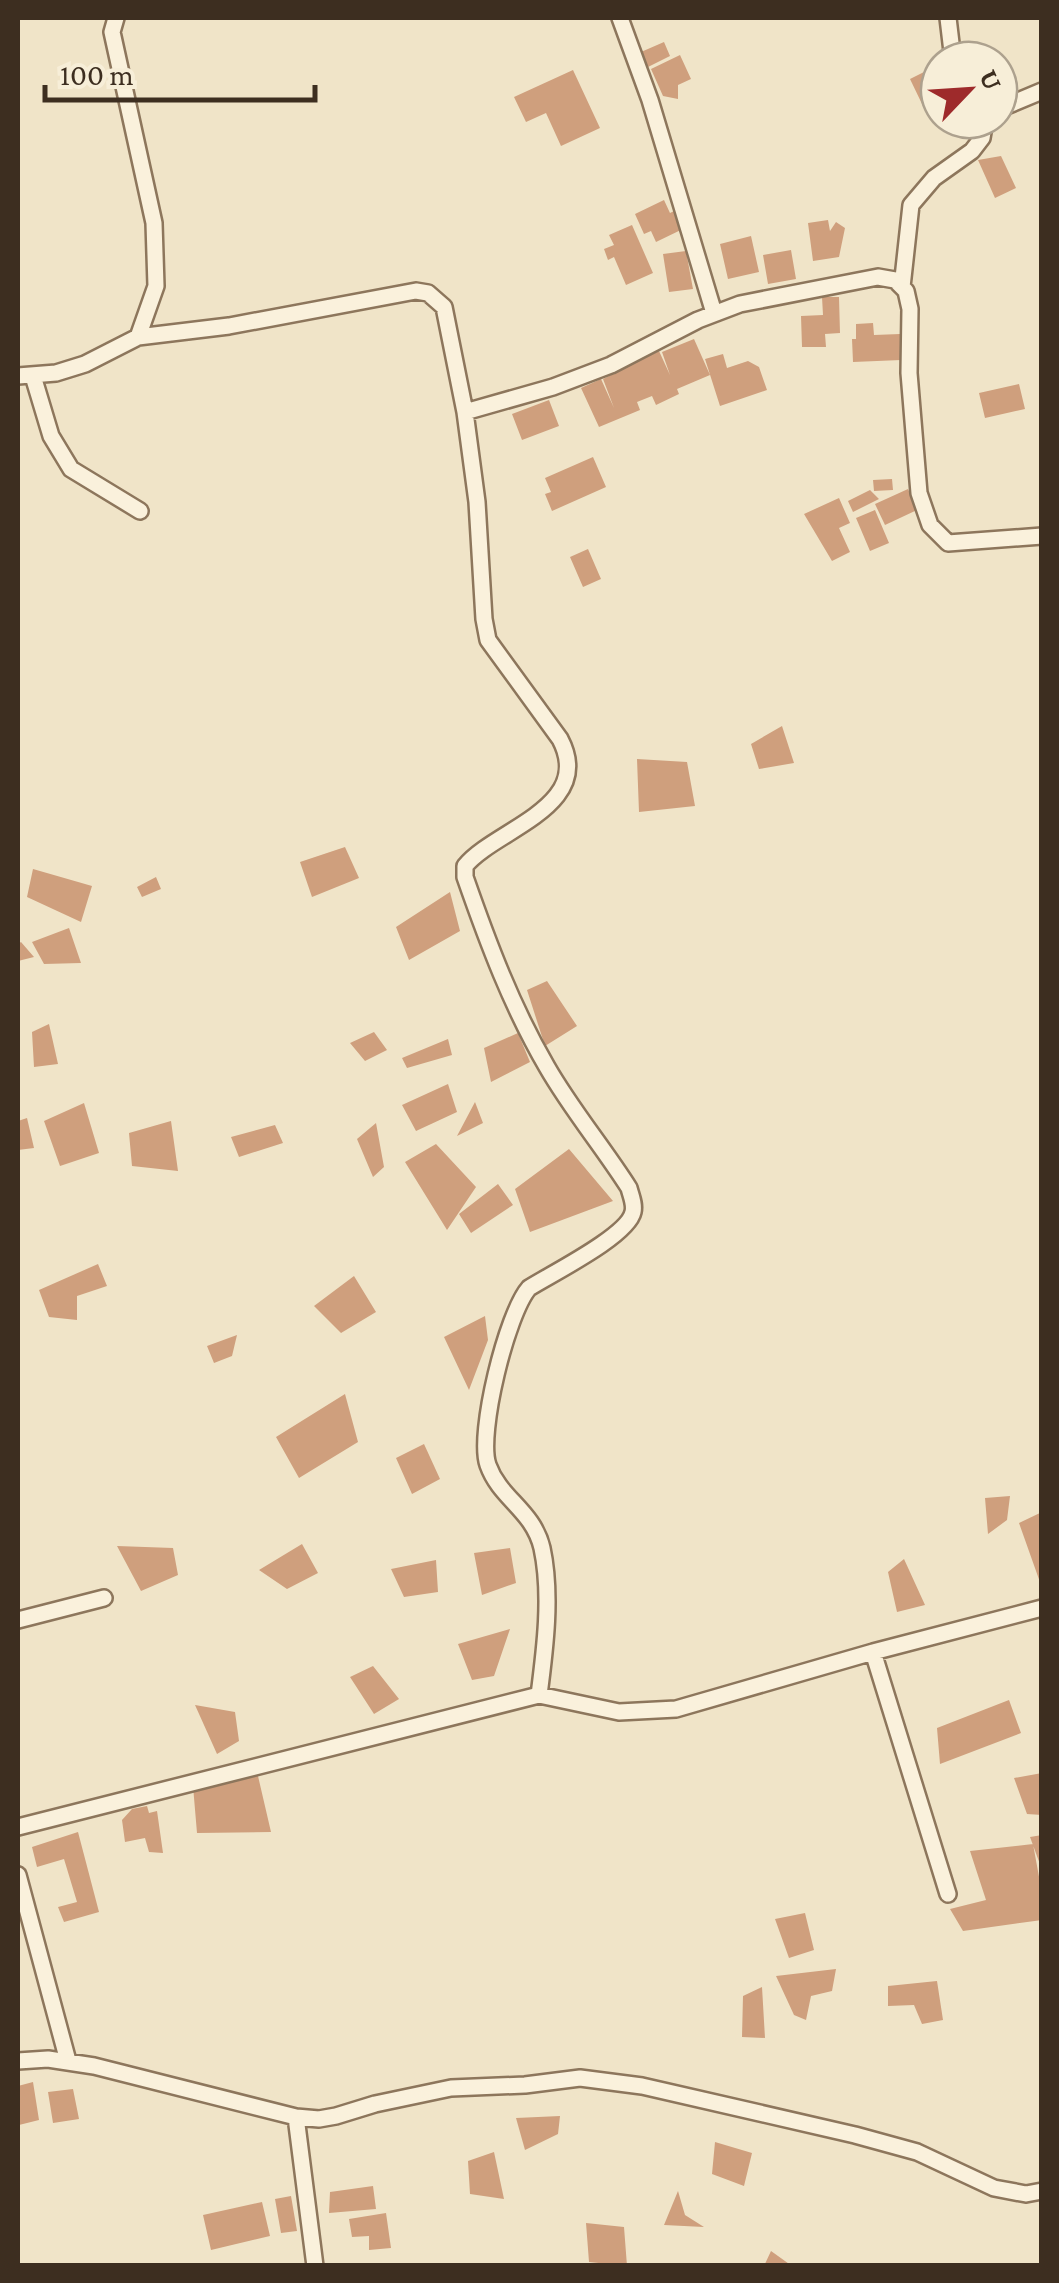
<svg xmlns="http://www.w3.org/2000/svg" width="1059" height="2283" viewBox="0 0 1059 2283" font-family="'Crimson Pro',serif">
  <rect width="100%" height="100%" fill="#f0e4c8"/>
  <path fill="#cf9f7d" d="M664,42L670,56L648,67L641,52Z
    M680,55L691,79L678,85V99L663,96L651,69Z
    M932,68L939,84V99L923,106L910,79Z
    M573,70L600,128L561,146L546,113L526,122L514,97Z
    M1001,156L1016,188L995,198L978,160Z
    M664,200L670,213L678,209L687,227L656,242L651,231L644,234L635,214Z
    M828,220L830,231L836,222L845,228L839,257L813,261L808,223Z
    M632,225L653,273L626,285L614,257L608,260L604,249L614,245L609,235Z
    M751,236L759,272L728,279L720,244Z
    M791,250L796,279L768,284L763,255Z
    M686,251L693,289L669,292L663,254Z
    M822,297H839L840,333L825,334L826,347H802L801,316L823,315Z
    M873,323L874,335L900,334L901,360L853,362L852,339H856V324Z
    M694,339L710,375L677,389L679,394L656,405L652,396L637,402L640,410L599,427L581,388L601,379L614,408L603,379L659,351L670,375L662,352Z
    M723,354L727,368L748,361L759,367L767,390L720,406L705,359Z
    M1019,384L1025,409L985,418L979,393Z
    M549,400L559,426L522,440L512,414Z
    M593,457L606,487L552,511L545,494L551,492L545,478Z
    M892,479L893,490L874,491L873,480Z
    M908,489L917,510L885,525L875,504Z
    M870,490L879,499L853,512L848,501Z
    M839,498L850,523L839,528L850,552L832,561L804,514Z
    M875,510L889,543L870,551L856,518Z
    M588,549L601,579L583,587L570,557Z
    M782,726L794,763L759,769L751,744Z
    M637,759L687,762L695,806L639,812Z
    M345,847L359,878L312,897L300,862Z
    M33,869L92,886L81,922L27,897Z
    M156,877L161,889L142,897L137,887Z
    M450,892L460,931L409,960L396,927Z
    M69,928L81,963L44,964L32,942Z
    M21,942L34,957L18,961V944Z
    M547,981L577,1026L545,1046L527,990Z
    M49,1024L58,1064L34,1067L32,1032Z
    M374,1032L387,1050L365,1061L350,1043Z
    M518,1033L530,1062L491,1082L484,1048Z
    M448,1039L452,1055L407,1068L402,1058Z
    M448,1084L457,1112L416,1131L402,1105Z
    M475,1102L483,1123L457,1136Z
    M84,1103L99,1153L60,1166L44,1121Z
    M27,1118L34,1148L18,1150V1121Z
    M171,1121L178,1171L132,1166L129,1133Z
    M376,1123L384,1167L373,1177L357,1139Z
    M275,1125L283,1143L239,1157L231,1137Z
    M436,1144L476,1187L447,1230L405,1162Z
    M569,1149L613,1201L530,1232L515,1189Z
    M498,1184L513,1205L471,1233L459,1214Z
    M98,1264L107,1286L77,1296V1320L49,1317L39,1290Z
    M354,1276L376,1312L341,1333L314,1306Z
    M485,1316L488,1340L469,1390L444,1337Z
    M237,1335L232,1356L214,1363L207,1346Z
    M345,1394L358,1442L299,1478L276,1437Z
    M424,1444L440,1479L412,1494L396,1458Z
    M1010,1496L1007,1520L988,1534L985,1498Z
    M1042,1512V1585H1041L1019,1523Z
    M302,1544L318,1573L287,1589L259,1570Z
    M117,1546L173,1548L178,1575L141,1591Z
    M510,1548L516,1583L482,1595L474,1553Z
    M904,1559L925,1605L897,1612L888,1572Z
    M436,1560L438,1592L404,1597L391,1569Z
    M510,1629L494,1676L472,1680L458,1644Z
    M373,1666L399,1699L374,1714L350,1677Z
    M1009,1700L1021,1733L940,1764L937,1728Z
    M195,1705L235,1712L239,1741L217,1754Z
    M1042,1773V1815L1027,1814L1014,1778Z
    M258,1776L271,1832L197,1833L193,1786Z
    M147,1806L149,1813L157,1811L163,1853L149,1852L145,1838L125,1842L122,1820L132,1809Z
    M78,1832L99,1912L64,1922L58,1907L77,1902L64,1859L37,1867L32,1847Z
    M1042,1835V1867H1041L1030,1837Z
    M1033,1844L1042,1893V1920L963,1931L950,1909L986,1900L970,1851Z
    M805,1913L814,1950L789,1958L775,1919Z
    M836,1969L832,1991L811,1996L806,2020L794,2015L776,1976Z
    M937,1981L943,2020L922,2024L914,2005L888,2006V1986Z
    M762,1987L765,2038L742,2037L743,1996Z
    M33,2082L39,2120L19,2125L18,2086Z
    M73,2089L79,2119L53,2123L48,2092Z
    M560,2116L558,2134L525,2150L516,2118Z
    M715,2142L752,2153L744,2186L712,2174Z
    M494,2152L504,2199L470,2194L468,2161Z
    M373,2186L376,2209L329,2213L330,2192Z
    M678,2191L685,2215L704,2227L664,2225Z
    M291,2196L297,2231L281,2233L275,2199Z
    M262,2202L270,2236L211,2250L203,2215Z
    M386,2213L391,2248L369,2250V2236L352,2237L349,2219Z
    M586,2223L624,2227L627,2266L589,2262Z
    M771,2251L792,2266H764Z"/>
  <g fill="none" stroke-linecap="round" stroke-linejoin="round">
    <g stroke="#8d765c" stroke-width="20">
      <path id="street" d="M116,18L112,32L154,223L156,286L138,337
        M620,18L650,100L714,313
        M948,18L953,60
        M999,109L1042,91
        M902,287L911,205L934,178L972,151L982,138L985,120
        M18,376L56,373L85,364L138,337L229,326L416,291L428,293L444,307L465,412L553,387L611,365L698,320L740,304L878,277L895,280L906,291L910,309L909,373L919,493L930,525L948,543L1042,536
        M33,376L51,436L71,469L140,511
        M465,412L477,502L484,619L488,640L560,739C596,807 495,829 465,866V877C488,943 512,1007 547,1067C571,1109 603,1147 629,1188C631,1196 635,1204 633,1212C628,1236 551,1274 529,1288C507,1313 477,1434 488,1465C500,1499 533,1510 542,1548C552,1594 545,1649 539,1695
        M18,1620L104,1598
        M873,1652L948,1894
        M18,1827L539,1695L619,1712L676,1709L873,1652L1042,1608
        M18,1875L68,2061
        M18,2061L48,2059L94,2066L296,2117L319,2119L336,2116L375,2104L451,2088L525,2085L580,2078L642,2086L855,2135L917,2152L994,2188L1026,2194L1042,2191
        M296,2117L315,2266"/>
    </g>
    <use href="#street" stroke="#faf1dc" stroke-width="15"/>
  </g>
  <rect width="1059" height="2283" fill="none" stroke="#3d2e20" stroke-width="40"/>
  <g transform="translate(969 90) rotate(65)"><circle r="48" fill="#f7eed8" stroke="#ada18e" stroke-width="2.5"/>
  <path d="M0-8L18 38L0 25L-18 38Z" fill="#9e2a2b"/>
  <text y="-15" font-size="28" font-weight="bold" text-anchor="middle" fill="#3d2e20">U</text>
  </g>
  <path d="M45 85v15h270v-15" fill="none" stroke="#3d2e20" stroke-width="5"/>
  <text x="60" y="85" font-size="30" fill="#3d2e20" stroke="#f7eed8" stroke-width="8" paint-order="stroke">100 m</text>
</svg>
